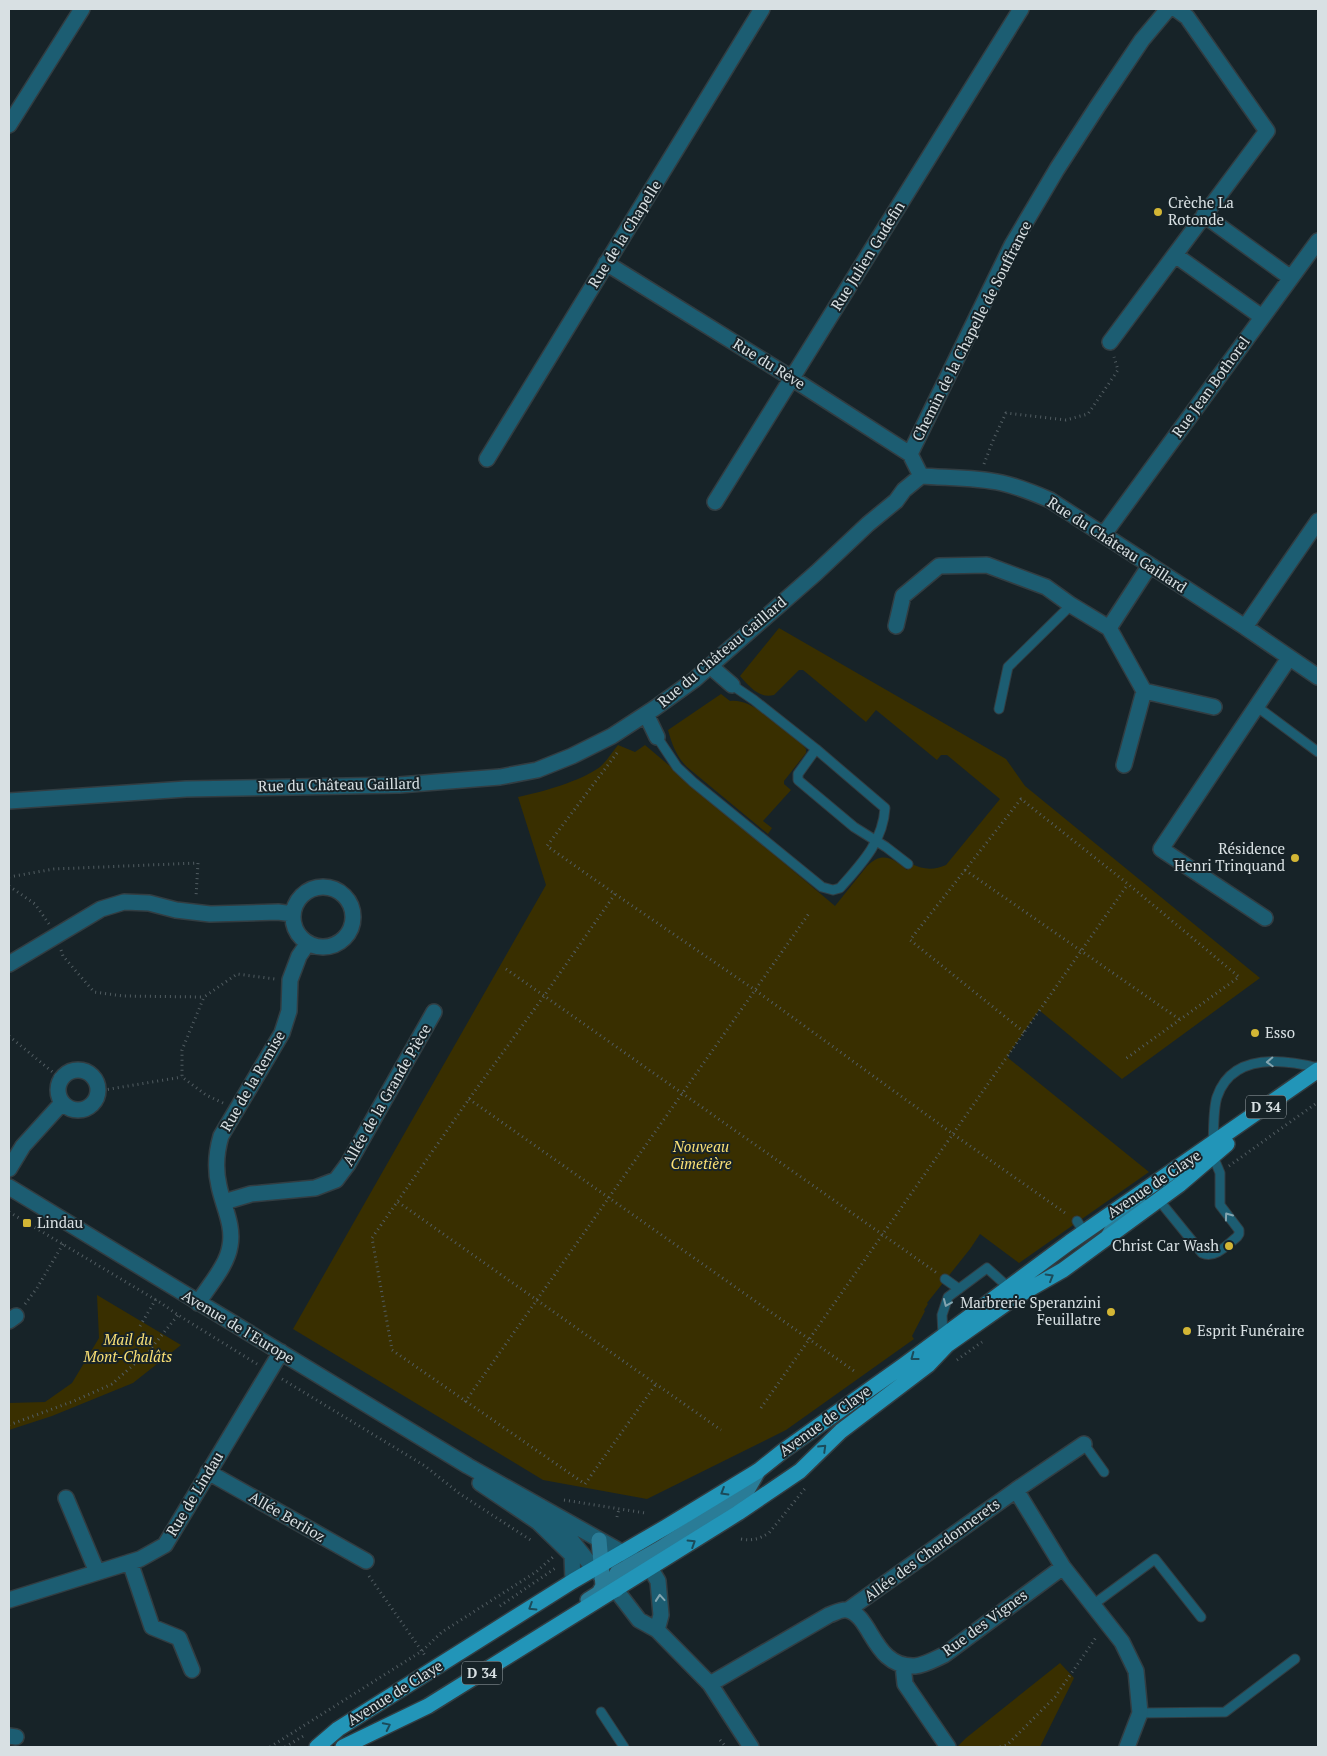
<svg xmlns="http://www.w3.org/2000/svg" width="1327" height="1756" viewBox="0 0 1327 1756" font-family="'PT Serif',serif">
  <rect width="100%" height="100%" fill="#172328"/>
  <path fill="#392f00" d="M779,628L1006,759L1025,786L1260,978L1122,1079L1039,1010L1007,1057L1149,1172L1019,1263L980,1234L970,1249L927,1303L928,1304L924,1310L925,1311L912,1336L914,1339L786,1430L647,1499L543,1480L293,1329L546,885L518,797C542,792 581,781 600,767C607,761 612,752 618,745L635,752L645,745L835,906L867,866C882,851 893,858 907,870L912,864C923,870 935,870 946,865L1000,799L947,755H941L937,760L876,710L866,722L803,670H799L774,695C759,699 749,686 740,676Z
    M721,694L730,701C752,697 784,730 801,743L806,749V753L784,781V784L791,790L763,821L772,828L768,834L687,767C676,756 672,744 668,730Z
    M97,1295L181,1345L133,1383L52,1416L9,1430V1403L45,1402L72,1383L99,1338Z
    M1060,1663L1074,1678L1040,1747H957L966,1738Z"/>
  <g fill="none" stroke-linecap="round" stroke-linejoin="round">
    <g stroke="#323d42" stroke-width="11">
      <path id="lane" d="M1256,706L1318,752
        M999,709L1008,667L1071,605
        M657,737L677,767L693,782L822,887L833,890L840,888C861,864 883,842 885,808L816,749L754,700L732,685
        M816,749L798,774V780L854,827L886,847L908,864
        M1213,1143C1214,1130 1213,1109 1217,1097C1232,1053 1283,1059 1318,1068
        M1158,1199L1202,1253C1215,1259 1227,1245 1237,1237L1239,1234V1230L1220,1205V1173L1213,1156
        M1077,1221L1084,1232
        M945,1279L959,1289
        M943,1335L942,1315L948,1297L987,1268L1008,1287
        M1084,1444L1104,1472
        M1094,1604L1155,1559L1201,1617
        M601,1712L624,1747
        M1140,1713L1225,1712L1295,1659"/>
    </g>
    <g stroke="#323d42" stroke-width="18">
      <path id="street" d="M9,125L82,9
        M1204,215L1291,278
        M1175,255L1262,317
        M606,263L793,379L910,454L921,476
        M1110,342L1267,131L1187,17L1176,9
        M910,454L1012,245L1057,169L1097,107L1142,40L1168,9
        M487,459L762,9
        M715,502L1021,9
        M1104,534L1318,241
        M896,626L903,596L939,566L987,565L1046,587L1071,605L1109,628L1144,691L1124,765
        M1245,627L1318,521
        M1109,628L1150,565
        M710,666L732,685
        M1144,691L1214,707
        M646,714L657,737
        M9,801L186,789L399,785L500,777L537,770L572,756L612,736L655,708L694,680L816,573L868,524L896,501L904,490L921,476C948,478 976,477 1002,483C1019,487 1034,493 1050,500L1245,627L1318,677
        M293 917a30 30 0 1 1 60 0a30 30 0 1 1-60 0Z
        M1265,918L1161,849L1289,658
        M9,964L101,909L124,902L149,903L176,910L210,914L278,912L293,914
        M58 1090a20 20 0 1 1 40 0a20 20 0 1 1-40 0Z
        M9,1169L23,1146L62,1103
        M9,1187L468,1466L650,1568L658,1581L661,1615L657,1630
        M224,1202L251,1194L315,1188L336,1180L348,1164L434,1012
        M198,1303C209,1285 227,1266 230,1246C234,1225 223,1206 219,1186C215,1169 216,1153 221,1136L282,1033L289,1011L290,980L299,956L308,943
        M9,1321L16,1316
        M208,1472L366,1561
        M480,1483L538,1522L572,1555L573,1581
        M1016,1490L1063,1567
        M66,1498L97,1572
        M548,1521L561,1530L571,1540L594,1569L616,1590L639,1620L657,1630L710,1684L751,1747
        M130,1562L152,1627L179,1638L192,1670
        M9,1600L140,1559L165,1545L281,1352
        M848,1610L1016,1490L1084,1444
        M903,1665L905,1684L948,1747
        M710,1684L829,1615C835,1613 841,1609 847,1610C872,1615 873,1668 915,1666C925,1665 935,1659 944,1655L1063,1567L1122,1642L1136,1671L1140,1713L1127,1747
        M9,1736L16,1737"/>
    </g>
    <g stroke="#323d42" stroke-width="18">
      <path id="secondary" d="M1109,1235L1117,1221L1140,1205
        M616,1590L615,1578L617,1573L661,1548L745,1494L758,1471
        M588,1600L599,1593L603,1586L599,1540"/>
    </g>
    <g stroke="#323d42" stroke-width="18">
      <path id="primary" d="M317,1747L338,1729L573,1581L666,1527L758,1471L783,1451L904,1365L1070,1242L1318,1070
        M343,1747L428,1706L738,1513L800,1471L841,1431L928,1365L947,1345L1014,1298L1063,1270L1179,1185L1227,1144"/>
    </g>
    <path stroke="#525d62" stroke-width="3" stroke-dasharray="1 4" stroke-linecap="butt" d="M984,464L994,438L1006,413L1066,420L1088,414L1118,370L1114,357
      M617,753L547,846L615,894L755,990L953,1134L1068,1215
      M965,870L1179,1019
      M9,877L54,869L198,863L196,897
      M9,886L35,904L49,924
      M615,894L544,996L469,1099L372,1238L392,1350L585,1484L656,1384
      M61,950L63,956L94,992L123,996L204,997
      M506,969L937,1273
      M1024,1032L910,940L1021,799L1128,884L1239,977L1124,1060
      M9,1036L61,1079
      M98,1091L182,1077
      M469,1099L857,1373
      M223,1103L206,1095L182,1077V1050L204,997L237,974L275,979
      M1229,1166L1318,1102
      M398,1202L721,1430
      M9,1212L161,1303L178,1315L257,1364
      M25,1304L37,1288L63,1244
      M140,1326L156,1299
      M957,1360L982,1342
      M282,1379L425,1466L460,1494L532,1541
      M465,1402L810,912
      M761,1408L1128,884
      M9,1425L74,1401L112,1384L149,1351L178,1315
      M564,1500L645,1513
      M617,1517L619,1509
      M741,1539C753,1541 759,1539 769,1533L807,1486
      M369,1576L426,1657
      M500,1606L557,1567
      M720,1740L726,1747
      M270,1747L422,1651L442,1632L536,1572L553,1557
      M285,1747L305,1735
      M1000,1747L1007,1745L1055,1697L1097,1636"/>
    <use href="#lane" stroke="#1c5d72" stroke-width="9"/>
    <use href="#street" stroke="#1c5d72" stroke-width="15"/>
    <use href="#secondary" stroke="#2a7c97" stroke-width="15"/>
    <use href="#primary" stroke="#2295b8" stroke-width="15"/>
  </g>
  <defs><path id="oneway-chevron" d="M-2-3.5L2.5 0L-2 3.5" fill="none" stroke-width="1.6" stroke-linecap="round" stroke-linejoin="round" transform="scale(1.25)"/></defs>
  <g stroke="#83a5b0">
    <use href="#oneway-chevron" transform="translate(1270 1062) rotate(178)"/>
    <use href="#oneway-chevron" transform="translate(1228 1216) rotate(-126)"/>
    <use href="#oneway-chevron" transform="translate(947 1303) rotate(113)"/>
    <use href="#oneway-chevron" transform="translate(660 1598) rotate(-95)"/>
  </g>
  <g stroke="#1b4b5a">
    <use href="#oneway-chevron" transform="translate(1050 1277) rotate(-30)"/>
    <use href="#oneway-chevron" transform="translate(914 1357) rotate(143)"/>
    <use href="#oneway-chevron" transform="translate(823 1448) rotate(-44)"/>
    <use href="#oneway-chevron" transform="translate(724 1492) rotate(149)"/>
    <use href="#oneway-chevron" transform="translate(692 1543) rotate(-32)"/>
    <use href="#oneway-chevron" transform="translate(532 1607) rotate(148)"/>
    <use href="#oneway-chevron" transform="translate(387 1726) rotate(-26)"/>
  </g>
  <g fill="#d3b635" stroke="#172328" stroke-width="2">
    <circle cx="1158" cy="212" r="5"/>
    <circle cx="1295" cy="858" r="5"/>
    <circle cx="1255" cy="1033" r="5"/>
    <rect x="22" y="1218" width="10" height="10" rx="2.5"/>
    <circle cx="1229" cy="1246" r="5"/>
    <circle cx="1111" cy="1312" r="5"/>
    <circle cx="1187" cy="1331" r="5"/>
  </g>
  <g text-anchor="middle" stroke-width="4" stroke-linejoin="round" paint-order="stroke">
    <g fill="#172328" stroke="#9ea7ab" stroke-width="1">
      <rect x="1246" y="1095.5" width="40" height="23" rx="4"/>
      <rect x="462" y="1661.5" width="40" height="23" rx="4"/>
    </g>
    <g font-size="14" font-weight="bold" fill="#d8e0e3">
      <text x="1266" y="1112">D 34</text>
      <text x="482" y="1678">D 34</text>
    </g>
    <g font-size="15" fill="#d8e0e3" stroke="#172328" text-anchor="start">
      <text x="1168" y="208">Crèche La<tspan x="1168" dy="17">Rotonde</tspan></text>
      <text x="1285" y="854" text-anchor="end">Résidence<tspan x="1285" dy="17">Henri Trinquand</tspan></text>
      <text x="1265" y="1038">Esso</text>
      <text x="37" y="1228">Lindau</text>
      <text x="1219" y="1251" text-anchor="end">Christ Car Wash</text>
      <text x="1101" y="1308" text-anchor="end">Marbrerie Speranzini<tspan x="1101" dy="17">Feuillatre</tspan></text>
      <text x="1197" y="1336">Esprit Funéraire</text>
    </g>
    <g font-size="15" fill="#d8e0e3" stroke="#172328">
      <text transform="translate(625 234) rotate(-58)" y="5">Rue de la Chapelle</text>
      <text transform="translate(868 256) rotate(-58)" y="5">Rue Julien Gudefin</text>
      <text transform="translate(972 331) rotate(-63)" y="5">Chemin de la Chapelle de Souffrance</text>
      <text transform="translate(769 364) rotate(32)" y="5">Rue du Rêve</text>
      <text transform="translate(1211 387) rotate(-54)" y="5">Rue Jean Bothorel</text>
      <text transform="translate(1117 545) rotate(33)" y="5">Rue du Château Gaillard</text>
      <text transform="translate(722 652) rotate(-40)" y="5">Rue du Château Gaillard</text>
      <text transform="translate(339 785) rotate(-1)" y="5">Rue du Château Gaillard</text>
      <text transform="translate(253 1081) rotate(-60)" y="5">Rue de la Remise</text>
      <text transform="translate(387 1095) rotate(-60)" y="5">Allée de la Grande Pièce</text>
      <text transform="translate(1154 1184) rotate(-34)" y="5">Avenue de Claye</text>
      <text transform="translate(238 1327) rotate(31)" y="5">Avenue de l'Europe</text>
      <text transform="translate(825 1421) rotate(-36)" y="5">Avenue de Claye</text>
      <text transform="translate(195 1494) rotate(-59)" y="5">Rue de Lindau</text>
      <text transform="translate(287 1517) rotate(30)" y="5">Allée Berlioz</text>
      <text transform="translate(932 1550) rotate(-36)" y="5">Allée des Chardonnerets</text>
      <text transform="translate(985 1623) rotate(-36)" y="5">Rue des Vignes</text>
      <text transform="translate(395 1693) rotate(-32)" y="5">Avenue de Claye</text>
    </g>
    <g font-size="15" font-style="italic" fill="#fae075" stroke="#172328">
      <text x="701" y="1152">Nouveau<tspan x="701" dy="17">Cimetière</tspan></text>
      <text x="128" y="1345">Mail du<tspan x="128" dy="17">Mont-Chalâts</tspan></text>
    </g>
  </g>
  <rect width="1327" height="1756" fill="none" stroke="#d8e0e3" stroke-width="20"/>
</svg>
